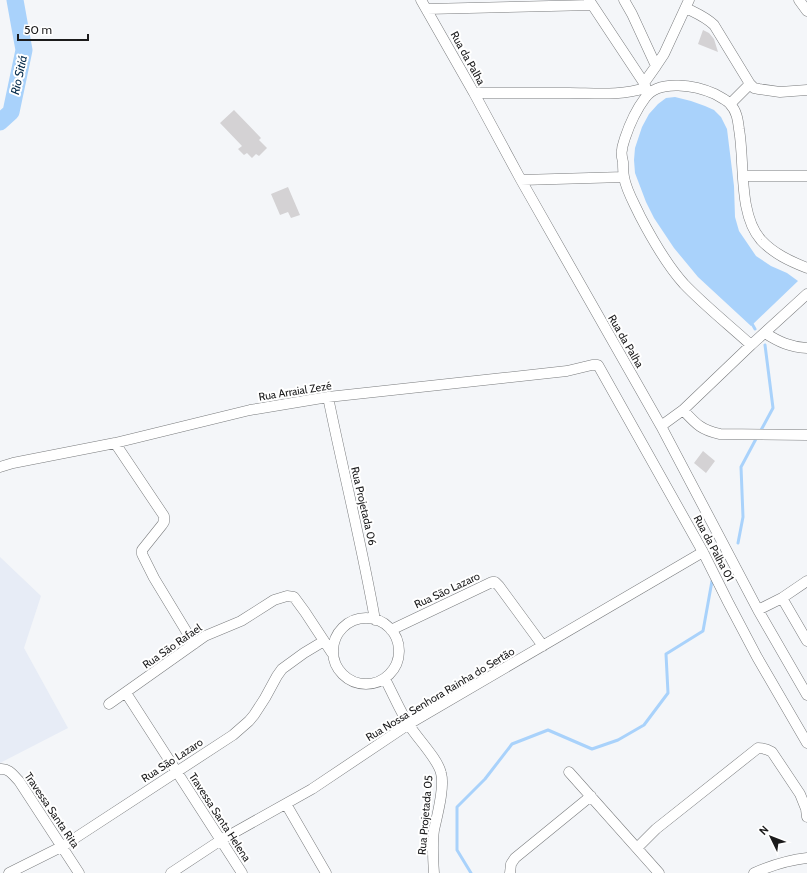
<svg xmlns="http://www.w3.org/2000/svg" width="807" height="873" viewBox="0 0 807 873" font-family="Cabin,sans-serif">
  <rect width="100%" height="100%" fill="#f4f6f9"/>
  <path fill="#e7ecf6" d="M0,557L41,596L24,648L68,728L0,763Z"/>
  <path fill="#a9d2fb" d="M675,97L691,101L705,106L714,110L721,117L727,129L734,186L735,217L739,231L756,256L771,266L787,273L798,281L751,326L698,277L674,248L654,218L646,202L635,173L634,160L635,148L642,127L649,114L658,104L666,98Z"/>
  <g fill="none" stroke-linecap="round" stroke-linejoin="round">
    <path stroke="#a9d2fb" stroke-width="3" d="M751,322L755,329
      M760,432L773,408L765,345
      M738,543L743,517L741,467L757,437
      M471,873L457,850V807L485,779L512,744L548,730L592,749L618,740L644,725L668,693L666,654L703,631L712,581"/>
    <path stroke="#a9d2fb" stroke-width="17" d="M0,122L11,112L24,50L15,0"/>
  </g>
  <path fill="#d4d2d4" d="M703,30L709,33L714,39L718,52L698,44Z
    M234,110L261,138L259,140L267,148L259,156L256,154L252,158L247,153L244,155L238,149L242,146L220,123Z
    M288,187L300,215L291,218L288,212L280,215L271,194Z
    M703,451L715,461L706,473L694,463Z"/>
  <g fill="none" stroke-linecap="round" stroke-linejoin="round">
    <g stroke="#797b7d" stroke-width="11">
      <path id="minor" d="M421,0L474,93L521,180L661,426L758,610L807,695
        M589,0L644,83L648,93
        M624,0L632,14L656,66
        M799,0L807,11
        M686,8C696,13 706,17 714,25L750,84L754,88L759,89L780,92L807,90
        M427,9L592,5
        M644,83L656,66L664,54L689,0
        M474,93C506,93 537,93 569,93C594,93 621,96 645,88
        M730,104L750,84
        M743,176H807
        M521,180L624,177
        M765,333C779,342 790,347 807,348
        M751,345C729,325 704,305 684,284C666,264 652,239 640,216C634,203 626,190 624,177C623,172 623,166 623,162C622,158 621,153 622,150C622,146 624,142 625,138C630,123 636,110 645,98C659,78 697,86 715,94C720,97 727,100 730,104C737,111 738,121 739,129C745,163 738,214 761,240C774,254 790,261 807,268
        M328,397C343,471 362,545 375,620
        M683,410C696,424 701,430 720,434L807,435
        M661,426L683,410L751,345L807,294
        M115,443L164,516V522L162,525L142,550V554L154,578L194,644
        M0,467L13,463L115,443L250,410L328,397L503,378L567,371L592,365H598L703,552L728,602L757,657L807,743
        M782,598L807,641
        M758,610L782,598L807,581
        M333 651a33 33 0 1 1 66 0a33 33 0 1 1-66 0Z
        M391,630L492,582H495L499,586L543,646
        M385,679C393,694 400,711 409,725C417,738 438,759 441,773C445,787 437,816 434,830C432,844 433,859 434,873
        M126,693L242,873
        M109,704L205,636L241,621L274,600L287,596L294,597L305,612L332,653
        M0,769C9,768 13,775 19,781L79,873
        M569,772L659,873
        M286,804L326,873
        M637,848L656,829L758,748C764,748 767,749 772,752L800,794L806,809L807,817
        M9,873L63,846L233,735L249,721L254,715L265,698L277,676L282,669L304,653L324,641
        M171,873L221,840L312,789L409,724L703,552
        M510,873L511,864L515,858L591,796
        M754,873C770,866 789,860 807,858"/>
    </g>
    <use href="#minor" stroke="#fff" stroke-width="10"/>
  </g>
  <g text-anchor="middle" stroke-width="4" stroke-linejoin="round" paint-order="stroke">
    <g font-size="11" fill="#1b1b1c" stroke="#fff">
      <text transform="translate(468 58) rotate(61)" y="4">Rua da Palha</text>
      <text transform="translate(626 341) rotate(60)" y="4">Rua da Palha</text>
      <text transform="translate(295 391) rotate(-9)" y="4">Rua Arraial Zezé</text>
      <text transform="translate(364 506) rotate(77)" y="4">Rua Projetada 06</text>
      <text transform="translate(714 548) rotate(62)" y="4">Rua da Palha 01</text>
      <text transform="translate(447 590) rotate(-25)" y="4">Rua São Lazaro</text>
      <text transform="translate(172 646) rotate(-35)" y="4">Rua São Rafael</text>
      <text transform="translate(440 694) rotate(-31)" y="4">Rua Nossa Senhora Rainha do Sertão</text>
      <text transform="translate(172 760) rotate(-33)" y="4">Rua São Lazaro</text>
      <text transform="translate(52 810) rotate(56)" y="4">Travessa Santa Rita</text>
      <text transform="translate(425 815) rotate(-85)" y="4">Rua Projetada 05</text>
      <text transform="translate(220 817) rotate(57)" y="4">Travessa Santa Helena</text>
    </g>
    <g font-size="12" font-style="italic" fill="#062c4c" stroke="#fff">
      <text transform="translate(19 75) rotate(-78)" y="4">Rio Sitiá</text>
    </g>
  </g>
  <g transform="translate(771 837) rotate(313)" stroke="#ffffff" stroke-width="3" paint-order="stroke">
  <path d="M0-3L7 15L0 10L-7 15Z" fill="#1b1b1c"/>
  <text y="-6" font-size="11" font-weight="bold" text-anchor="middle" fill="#1b1b1c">N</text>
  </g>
  <path d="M18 34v6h70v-6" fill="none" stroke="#1b1b1c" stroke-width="2"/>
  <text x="24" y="34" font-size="12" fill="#1b1b1c" stroke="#ffffff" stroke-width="3" paint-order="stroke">50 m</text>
</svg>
